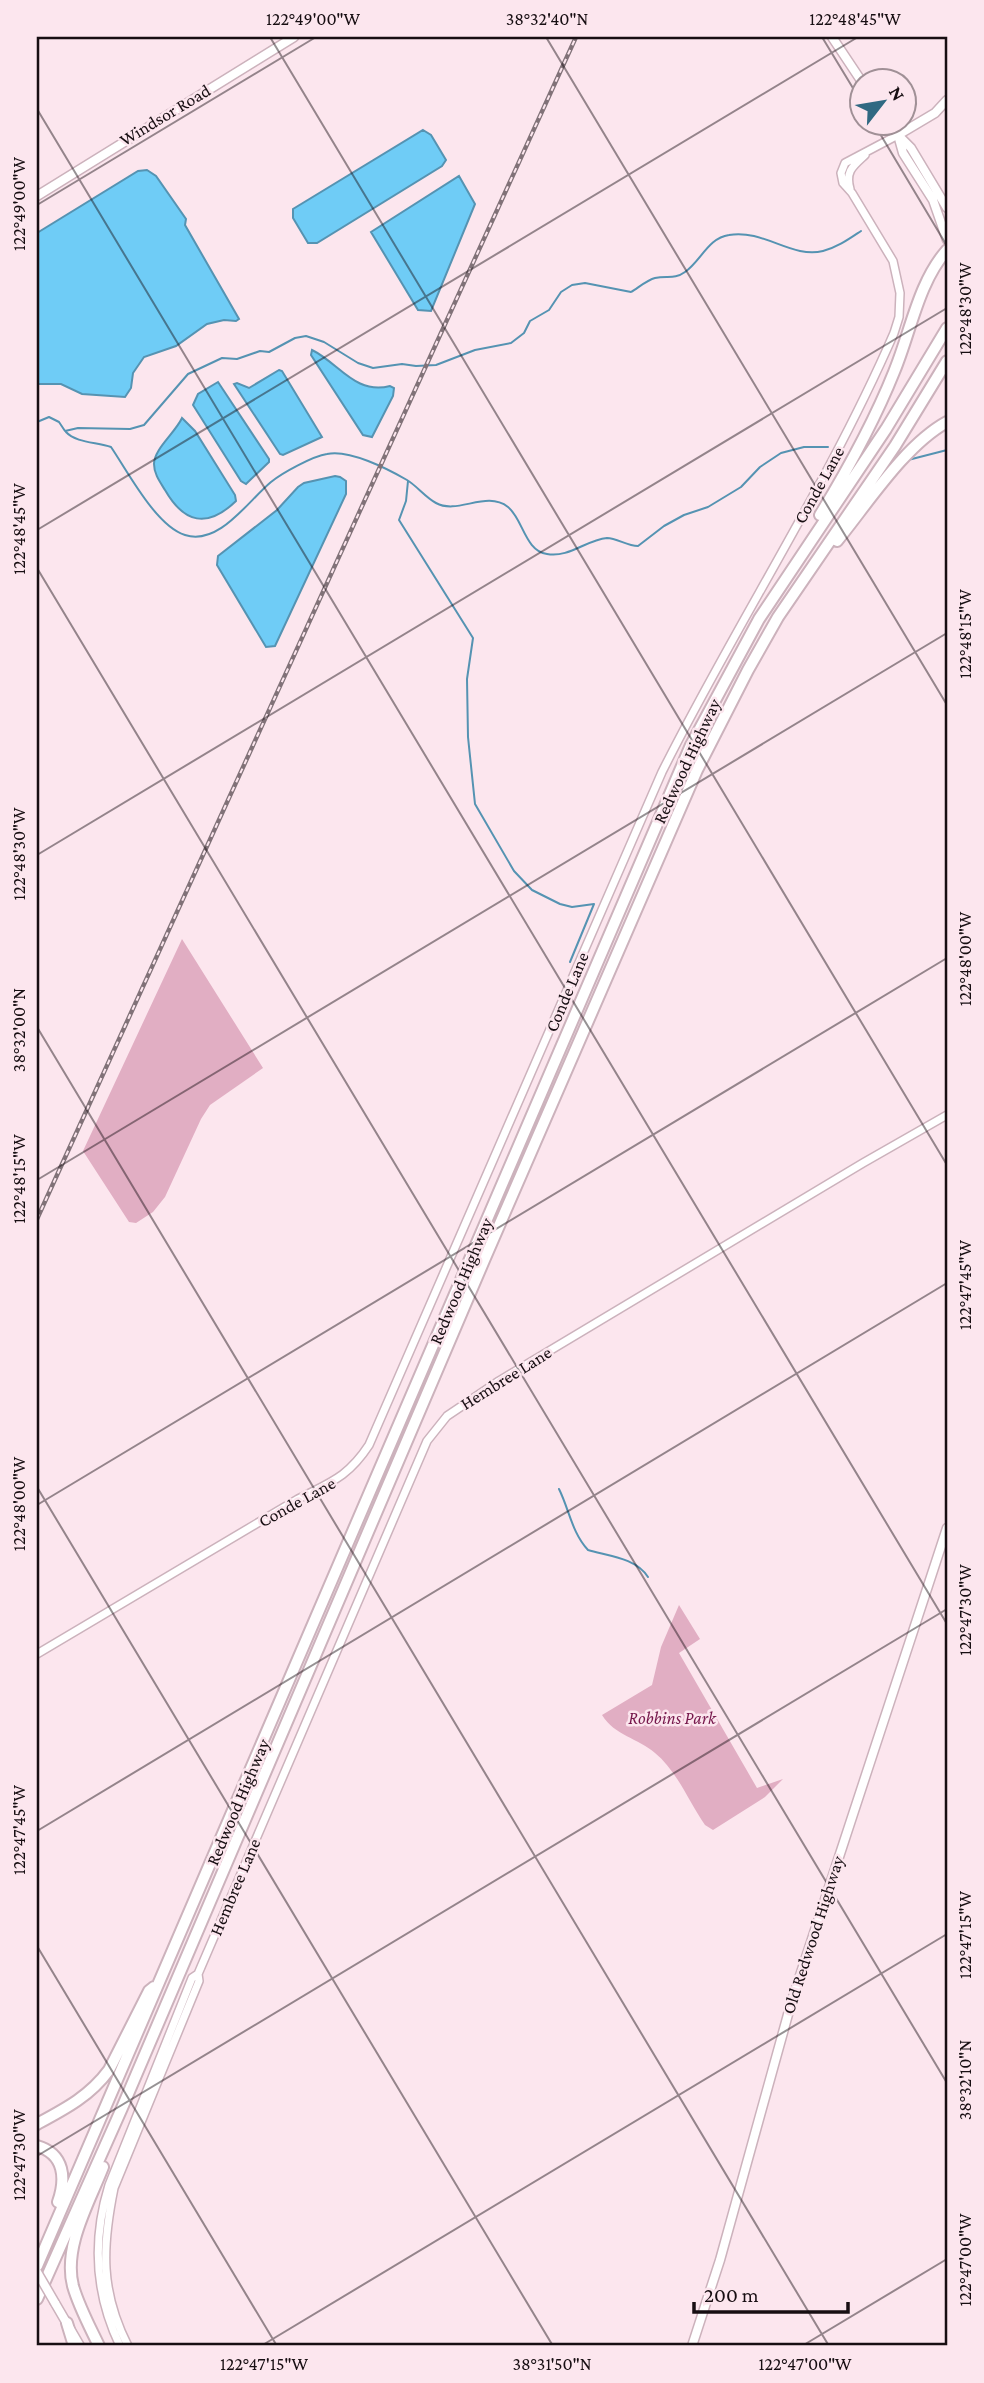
<svg xmlns="http://www.w3.org/2000/svg" width="984" height="2383" viewBox="0 0 984 2383" font-family="'Crimson Pro',serif">
  <rect width="100%" height="100%" fill="#fce6ee"/>
  <path fill="#e1aec3" d="M182,939L263,1068L210,1105L201,1119L165,1197L153,1212L136,1223L129,1222L83,1151Z
    M679,1605L700,1639L679,1653L757,1788L783,1779L765,1797L713,1830L705,1825C689,1802 677,1771 655,1753C638,1738 615,1736 602,1715L652,1685L661,1647Z"/>
  <path fill="#6fccf6" stroke="#5593b2" stroke-width="2" d="M423,130L431,135L446,160L442,166L317,243H308L293,218V209Z
    M147,170L156,176L186,219L185,225L239,319L236,321L224,320L207,324L176,346L144,357L133,373L131,388L125,397L82,394L61,384H37V233L138,171Z
    M459,176L475,204L431,311L418,310L371,232Z
    M312,350C339,363 355,395 390,386L394,388L393,396L372,437L363,435L311,355Z
    M279,370L282,371L322,437L283,455L280,454L234,384L237,383L249,388Z
    M218,382L269,459V462L246,484L241,481L193,405L198,394Z
    M182,418L195,431L235,495L236,501C207,529 184,523 165,490C160,482 154,474 154,464C154,449 175,433 182,418Z
    M335,476L340,477L346,481V494L275,646L266,647L217,565L218,556L277,510L298,487L304,483Z"/>
  <g fill="none" stroke-linecap="round" stroke-linejoin="round">
    <path stroke="#5593b2" stroke-width="2" d="M37,422L49,417L59,422L65,431L78,428L130,429L144,425L188,374L222,358L237,359L260,351L269,352L295,338L306,336L324,342L358,363L373,368L402,364L416,366L436,365L475,350L511,343L524,333L530,321L549,310L561,292L572,285L585,283L631,292C638,288 647,280 655,278C667,275 674,280 685,272C701,261 708,238 729,235C764,229 792,259 823,251C838,247 849,239 861,231
      M66,432C76,443 97,442 111,447C128,472 156,526 185,535C219,546 248,501 271,482C282,473 313,456 327,454C349,449 388,469 407,480C417,486 425,497 436,503C458,515 486,490 508,507C523,519 525,551 547,554C569,558 586,540 607,538C617,538 627,546 638,546L664,526L684,515L708,507L741,487L760,467L781,453L804,447H828
      M908,460L947,450
      M408,481L406,501L399,520L473,638L467,679L468,737L475,804L514,871L532,890L560,904L572,907L594,904L570,962
      M559,1489C569,1509 572,1533 588,1550C609,1556 636,1558 648,1577"/>
    <g stroke="#ccb2bc" stroke-width="10">
      <path id="tertiary" d="M850,189C845,171 853,166 865,155
        M37,1654L298,1499C331,1482 348,1477 369,1445L662,772C736,624 828,485 894,333L899,317L900,293L893,261L852,193L843,183L841,173L845,163L898,135
        M120,2346C95,2294 92,2240 109,2185L192,1978L198,1974L201,1967L427,1441L447,1416L499,1381L863,1163L947,1115
        M128,2346C100,2291 102,2247 114,2188L199,1981L198,1974"/>
    </g>
    <g stroke="#ccb2bc" stroke-width="11">
      <path id="secondary" d="M832,37L862,82
        M890,122L898,135L911,148L947,208
        M898,135L903,153L933,200L947,240
        M898,135L935,113L947,100
        M37,196L294,37
        M55,2303L80,2346
        M692,2346L720,2260L792,2000L947,1528"/>
    </g>
    <g stroke="#ccb2bc" stroke-width="14">
      <path id="motorway" d="M820,515C848,469 874,422 894,372C911,331 918,283 947,250
        M837,541C868,503 905,445 947,422
        M37,2124C65,2109 90,2096 109,2070L149,1991L154,1987
        M37,2146C65,2154 66,2179 58,2202
        M37,2266L691,745L759,619L886,429L947,328
        M37,2299L122,2108L485,1258L697,770L748,670L778,617L895,446L947,361
        M67,2323L74,2346
        M99,2346C90,2327 79,2307 73,2286C63,2247 89,2203 103,2167"/>
    </g>
    <use href="#tertiary" stroke="#fff" stroke-width="7"/>
    <use href="#secondary" stroke="#fff" stroke-width="8"/>
    <use href="#motorway" stroke="#fff" stroke-width="10"/>
    <g stroke="#817278" stroke-width="4.5">
      <path id="rail" d="M37,1219L576,37"/>
    </g>
    <use href="#rail" stroke="#fce6ee" stroke-width="2" stroke-dasharray="5" stroke-linecap="butt"/>
    <g stroke="#ccb2bc" stroke-width="11" stroke-linecap="butt">
      <path id="secondary-bridge" d="M37,2272L55,2303"/>
    </g>
    <use href="#secondary-bridge" stroke="#fff" stroke-width="8"/>
  </g>
  <path fill="none" stroke="#170e12" stroke-width="2" stroke-opacity="0.45" d="M270,37L947,1165M546,37L947,705M822,37L862,103M37,109L947,1624M873,122L947,246M37,205L316,37M37,530L858,37M37,568L947,2083M37,855L947,308M37,1027L829,2346M37,1180L947,633M37,1487L553,2346M37,1505L947,958M37,1831L947,1283M37,1946L277,2346M37,2156L947,1609M261,2346L947,1934M802,2346L947,2259"/>
  <g text-anchor="middle" stroke-width="5" stroke-linejoin="round" paint-order="stroke">
    <g font-size="18" fill="#170e12" stroke="#fce6ee">
      <text transform="translate(165 115) rotate(-31)" y="6">Windsor Road</text>
      <text transform="translate(819 485) rotate(-61)" y="6">Conde Lane</text>
      <text transform="translate(687 761) rotate(-65)" y="6">Redwood Highway</text>
      <text transform="translate(567 992) rotate(-67)" y="6">Conde Lane</text>
      <text transform="translate(461 1281) rotate(-67)" y="6">Redwood Highway</text>
      <text transform="translate(506 1378) rotate(-32)" y="6">Hembree Lane</text>
      <text transform="translate(297 1502) rotate(-29)" y="6">Conde Lane</text>
      <text transform="translate(238 1802) rotate(-67)" y="6">Redwood Highway</text>
      <text transform="translate(235 1887) rotate(-67)" y="6">Hembree Lane</text>
      <text transform="translate(813 1935) rotate(-72)" y="6">Old Redwood Highway</text>
    </g>
    <g font-size="18" font-style="italic" fill="#76184c" stroke="#fce6ee">
      <text x="672" y="1724">Robbins Park</text>
    </g>
  </g>
  <rect width="984" height="2383" fill="none" stroke="#fce6ee" stroke-width="77"/>
  <g transform="translate(883 102) rotate(59)"><circle r="33" fill="#fce6ee" stroke="#a09096" stroke-width="2"/>
  <path d="M0-5L12 26L0 18L-12 26Z" fill="#306982"/>
  <text y="-10" font-size="19" font-weight="bold" text-anchor="middle" fill="#170e12">N</text>
  </g>
  <path d="M694 2302v10h154v-10" fill="none" stroke="#170e12" stroke-width="3.5"/>
  <text x="704" y="2302" font-size="21" fill="#170e12" stroke="#fce6ee" stroke-width="5" paint-order="stroke">200 m</text>
  <rect x="38" y="38" width="908" height="2306" fill="none" stroke="#170e12" stroke-width="2.5"/>
  <g font-size="18" text-anchor="middle" fill="#170e12">
    <text x="313" y="25">122°49'00"W</text>
    <text x="547" y="25">38°32'40"N</text>
    <text x="855" y="25">122°48'45"W</text>
    <text transform="translate(19 204) rotate(-90)" y="6">122°49'00"W</text>
    <text transform="translate(965 309) rotate(-90)" y="6">122°48'30"W</text>
    <text transform="translate(19 529) rotate(-90)" y="6">122°48'45"W</text>
    <text transform="translate(965 634) rotate(-90)" y="6">122°48'15"W</text>
    <text transform="translate(19 854) rotate(-90)" y="6">122°48'30"W</text>
    <text transform="translate(965 959) rotate(-90)" y="6">122°48'00"W</text>
    <text transform="translate(19 1030) rotate(-90)" y="6">38°32'00"N</text>
    <text transform="translate(19 1179) rotate(-90)" y="6">122°48'15"W</text>
    <text transform="translate(965 1285) rotate(-90)" y="6">122°47'45"W</text>
    <text transform="translate(19 1504) rotate(-90)" y="6">122°48'00"W</text>
    <text transform="translate(965 1610) rotate(-90)" y="6">122°47'30"W</text>
    <text transform="translate(19 1830) rotate(-90)" y="6">122°47'45"W</text>
    <text transform="translate(965 1935) rotate(-90)" y="6">122°47'15"W</text>
    <text transform="translate(965 2080) rotate(-90)" y="6">38°32'10"N</text>
    <text transform="translate(19 2155) rotate(-90)" y="6">122°47'30"W</text>
    <text transform="translate(965 2260) rotate(-90)" y="6">122°47'00"W</text>
    <text x="264" y="2370">122°47'15"W</text>
    <text x="552" y="2370">38°31'50"N</text>
    <text x="805" y="2370">122°47'00"W</text>
  </g>
</svg>
